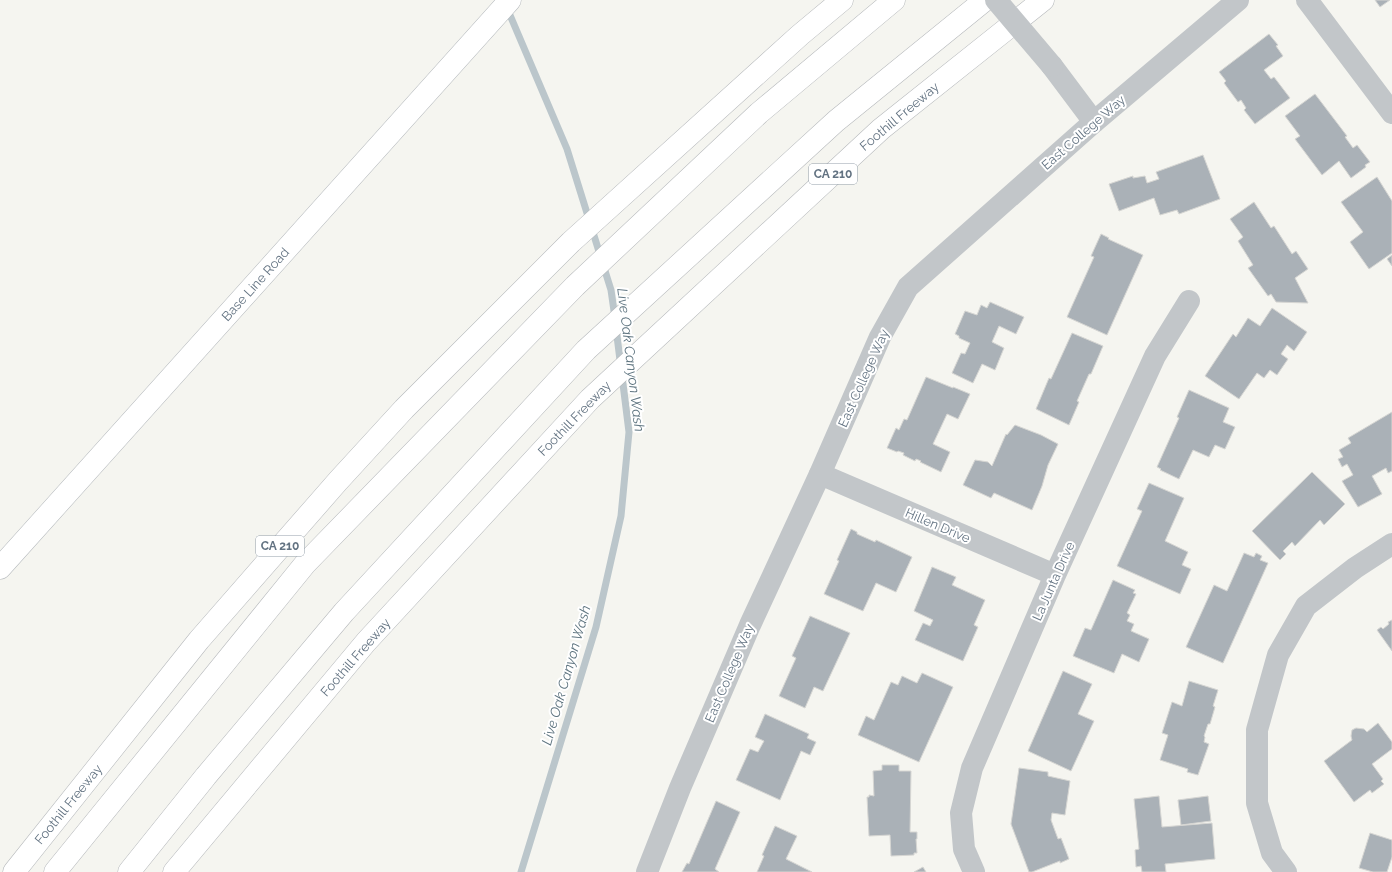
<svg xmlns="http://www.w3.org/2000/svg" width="1392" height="872" viewBox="0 0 1392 872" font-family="Raleway,sans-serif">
  <rect width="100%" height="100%" fill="#f5f5f0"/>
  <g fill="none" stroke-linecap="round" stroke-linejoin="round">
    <path stroke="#bbc6cb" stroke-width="7" d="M507,8L567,149L611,290L615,318
      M521,872L596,627L621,516L629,432L616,328"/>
  </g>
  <path fill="#aab1b7" stroke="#d6d6d3" d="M1375,0H1390L1380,7Z
    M1269,34L1278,45L1276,46L1283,56L1264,70L1271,79L1274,77L1290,98L1255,124L1244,110L1246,108L1241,100L1238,102L1224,83L1226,81L1219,72Z
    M1315,94L1347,136L1345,137L1353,148L1357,145L1370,162L1365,165L1366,167L1351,178L1339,161L1322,175L1295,139L1300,136L1285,116Z
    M1203,155L1220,199L1179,214L1177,210L1160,215L1154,198L1119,211L1109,184L1133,176V178L1145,176L1147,183L1159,179L1156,172Z
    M1377,177L1392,201V253L1369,269L1350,242L1363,232L1341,202Z
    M1254,202L1271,228L1274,226L1292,254L1296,251L1308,269L1295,278L1308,303L1276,302L1271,294L1268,296L1248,268L1253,265L1238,241L1243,237L1230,219Z
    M1101,234L1109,238L1108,239L1143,255L1107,335L1067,317L1094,257L1091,256Z
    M1392,255V266L1387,259Z
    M990,302L1024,317L1016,334L999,326L992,342L1004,348L995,370L982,364L973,383L952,373L961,353L965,354L970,343L959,338V336L955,334L965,311L977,315L981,305L987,308Z
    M1272,308L1307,332L1294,351L1287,345L1281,354L1288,359L1277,375L1270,370L1264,378L1257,373L1239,399L1205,376L1233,334L1236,337L1248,318L1260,326Z
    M1072,333L1103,346L1091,374H1089L1077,401L1079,402L1069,425L1036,409L1049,378L1051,379Z
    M926,377L953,388V387L970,394L958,419L947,414L933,444L950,452L941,472L920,462L921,461L916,459L915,461L903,455L904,453L898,451L897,452L887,448L896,428L899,430L904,419L907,420Z
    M1189,390L1229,408L1223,422L1235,427L1225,449L1215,445L1209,457L1193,450L1179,479L1160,470L1161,469L1157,467L1179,418L1177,417Z
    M1392,412V471L1388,473L1386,468L1372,476L1382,494L1358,507L1342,481L1353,475L1347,464L1342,467L1338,459L1343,457L1339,450L1351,443L1348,438Z
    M1015,425L1041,435L1058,444L1048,465L1042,486L1032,510L994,493L991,498L963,485L975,460L988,462L992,466L1006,434L1007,435Z
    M1312,472L1345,504L1324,525L1320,520L1295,546L1292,542L1283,551L1286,554L1280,560L1252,531Z
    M1149,483L1184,498L1165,541L1188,552L1182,565L1191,569L1180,594L1117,566L1142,511L1137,509Z
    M851,529L857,532V534L875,542L876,540L912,557L896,592L876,583L863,611L824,594L839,561L837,560Z
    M1244,553L1254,557L1256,553L1262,556L1260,560L1268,563L1223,663L1186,647L1214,585L1227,591Z
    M932,567L956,577L952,585L985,600L974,625L978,627L963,661L915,640L923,623L930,626L933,620L914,611Z
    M1113,580L1135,590L1133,593L1136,594L1127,613L1130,615L1127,621L1134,624L1131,631L1149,639L1139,662L1122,654L1114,673L1073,656L1085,628L1091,630Z
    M810,616L850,633L823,691L814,687L805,708L779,696L796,658L792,656Z
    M1392,620V651L1377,630L1381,627L1383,629L1389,624L1388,622Z
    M1063,671L1092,684L1078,714L1094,721L1071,771L1028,751Z
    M922,673L953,687L919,762L858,735L866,716L874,720L891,682L898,685L902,676L917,683Z
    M1189,681L1218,690L1213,706L1215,707L1210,724H1208L1204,736L1205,737L1204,742L1209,744L1198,775L1187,772L1188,769L1160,760L1168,735L1162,733L1172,702L1182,706Z
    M765,714L809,734L807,738L816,742L810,755L801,751L780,800L736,780L750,749L758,752L764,741L755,737Z
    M1378,723L1392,742V749L1372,764L1383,779L1381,781L1384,784L1372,793L1370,790L1354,802L1324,761L1352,740L1351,736L1352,730L1356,728L1364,729L1367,732Z
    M882,765H899V771H911L910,832H917V839H916L917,853H914V855L891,856L890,835L869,836L867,797H869V795L874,796L873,771L882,770Z
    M1019,768L1048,772V776L1070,781L1065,815L1052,813L1051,820L1058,839L1061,838L1069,859L1060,863V861L1032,872H1029L1011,824Z
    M1159,796L1162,827L1212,823L1215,859L1165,864L1166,872H1142L1141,866L1136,867L1135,850L1139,849L1134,799Z
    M1208,796L1211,821L1181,825L1178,800Z
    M716,801L740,812L715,869L719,872H682L687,863L689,864Z
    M775,826L797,836L786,859L812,872H757L764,856L762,855Z
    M1370,833L1392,840V857L1387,872H1373L1359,868Z
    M923,867L926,872H914Z"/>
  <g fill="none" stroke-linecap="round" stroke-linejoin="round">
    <g stroke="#b5b9bd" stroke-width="23">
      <path id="primary" d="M0,568L510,0"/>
    </g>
    <g stroke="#b5b8bb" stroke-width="23">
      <path id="motorway" d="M14,872L199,640L338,481L404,409L571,242L800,35L842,0
        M55,872L305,564L575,286L759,113L894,0
        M129,872L206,776L344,612L586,350L836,121L985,0
        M174,872L366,642L590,399L881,129L1043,0"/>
    </g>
    <path stroke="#c2c6c9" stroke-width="22" d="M1307,0L1392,113
      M1094,122L1238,0
      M820,474L1055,575
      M974,872L964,849L961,813L972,768L1055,575L1155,356L1189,301
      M1286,872L1272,853L1257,803V730L1278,655L1306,606L1355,568L1392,544"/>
    <path stroke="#c2c6c9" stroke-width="22" d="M647,872L680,788L750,625L820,474L880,337L908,287L1094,122L1052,66"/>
    <use href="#primary" stroke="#fff" stroke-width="22"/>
    <use href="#motorway" stroke="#fff" stroke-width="22"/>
    <path stroke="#c2c6c9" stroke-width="22" d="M996,0L1052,66"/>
  </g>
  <g text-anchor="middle" stroke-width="4" stroke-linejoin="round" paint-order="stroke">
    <g fill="#fff" stroke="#929da8" stroke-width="1">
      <rect x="809" y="164" width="48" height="20" rx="3"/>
      <rect x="256" y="536" width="48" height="20" rx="3"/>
    </g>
    <g font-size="12" font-weight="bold" fill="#637382">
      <text x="833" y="178">CA 210</text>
      <text x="280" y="550">CA 210</text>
    </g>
    <g font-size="13" fill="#637382" stroke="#fff">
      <text transform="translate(899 116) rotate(-40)" y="5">Foothill Freeway</text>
      <text transform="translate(1083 132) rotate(-41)" y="5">East College Way</text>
      <text transform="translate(255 284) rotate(-48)" y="5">Base Line Road</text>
      <text transform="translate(863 378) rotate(-66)" y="5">East College Way</text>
      <text transform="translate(574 418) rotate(-46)" y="5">Foothill Freeway</text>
      <text transform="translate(938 525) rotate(23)" y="5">Hillen Drive</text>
      <text transform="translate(1053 581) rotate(-66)" y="5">La Junta Drive</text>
      <text transform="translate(355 657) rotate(-49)" y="5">Foothill Freeway</text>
      <text transform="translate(729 673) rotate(-67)" y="5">East College Way</text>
      <text transform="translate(68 804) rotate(-51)" y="5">Foothill Freeway</text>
    </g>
    <g font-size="14" font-style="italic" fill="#5f7580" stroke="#fff">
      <text transform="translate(631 360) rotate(83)" y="5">Live Oak Canyon Wash</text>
      <text transform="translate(566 675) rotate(-74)" y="5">Live Oak Canyon Wash</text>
    </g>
  </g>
</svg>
